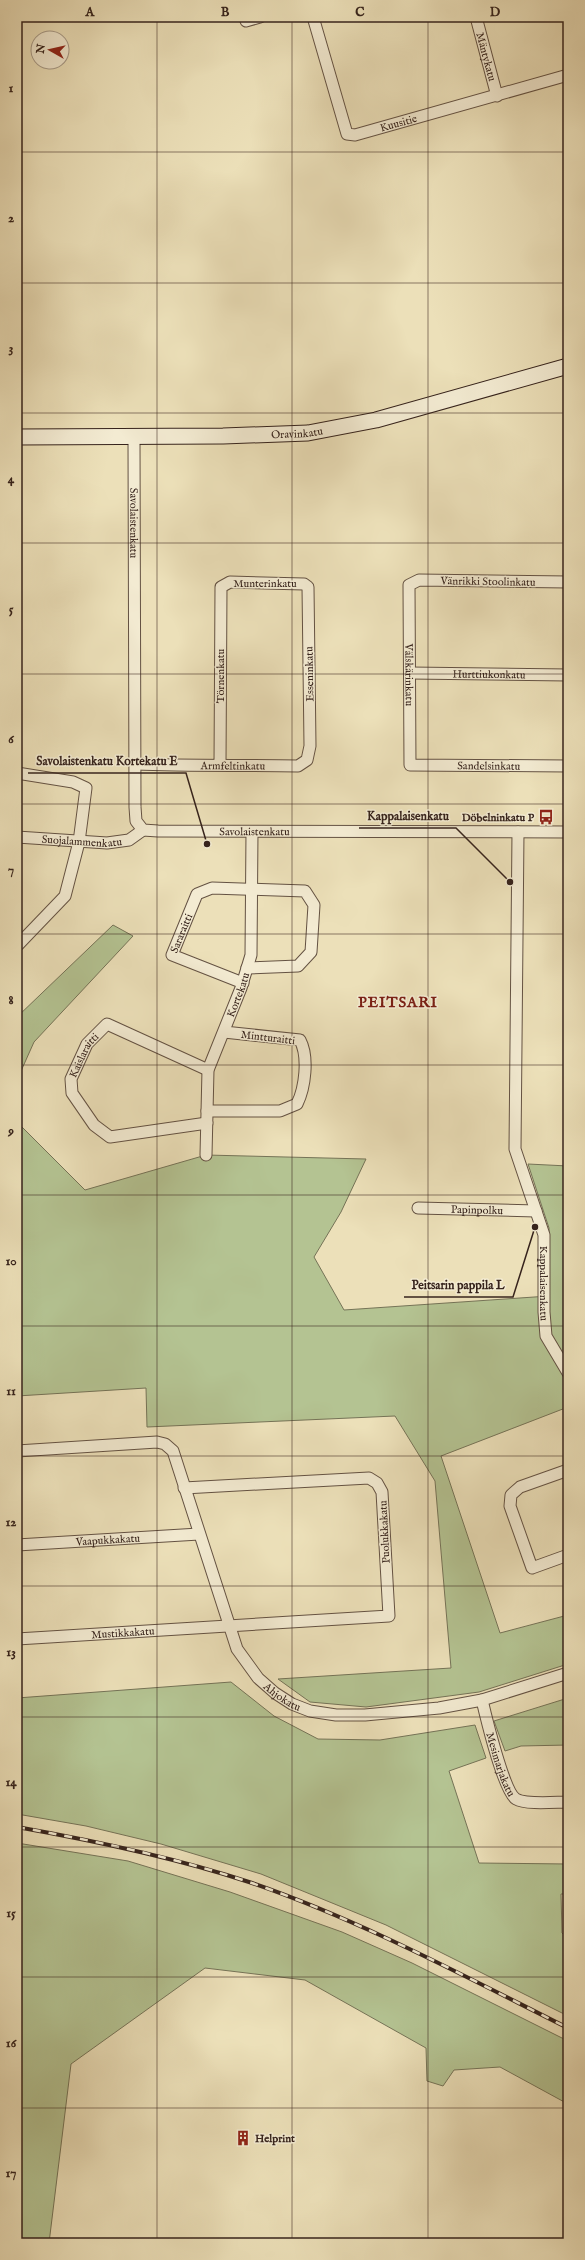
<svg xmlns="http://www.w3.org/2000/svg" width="585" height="2260" viewBox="0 0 585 2260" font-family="'IM FELL English',serif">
  <rect width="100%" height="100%" fill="#ece0b9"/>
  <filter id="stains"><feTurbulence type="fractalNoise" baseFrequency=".005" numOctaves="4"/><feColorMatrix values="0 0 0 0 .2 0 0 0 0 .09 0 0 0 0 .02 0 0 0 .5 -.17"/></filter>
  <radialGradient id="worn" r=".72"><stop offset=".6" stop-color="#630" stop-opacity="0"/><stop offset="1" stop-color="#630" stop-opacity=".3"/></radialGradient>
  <path fill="#b4c392" stroke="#757357" d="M113,925L133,936L34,1042L17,1080V1017Z
    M17,1122L85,1190L206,1155L366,1159L341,1212L314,1257L344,1310L549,1296V1228L528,1164L568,1166V1407L441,1456L500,1633L568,1615V1664L479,1692L366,1707L310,1702L278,1679L451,1668L435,1481L395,1416L147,1427L146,1388L17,1396Z
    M231,1682L274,1716L318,1739L380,1740L475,1725L486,1758L449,1771L479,1863L568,1864V1894H561L562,1933L568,1939V2016L386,1925L261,1874L161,1844L86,1826L17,1814V1698Z
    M568,1698V1745L521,1746L505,1751L494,1721Z
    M17,1843L128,1861L230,1892L342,1932L412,1963L568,2041V2104L500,2067L454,2070L443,2086L427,2081L426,2048L305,1980L205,1968L71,2064L49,2243L17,2239Z"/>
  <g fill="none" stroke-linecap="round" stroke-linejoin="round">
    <g stroke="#645243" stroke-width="13">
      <g id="street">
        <path id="s1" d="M313,17L347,134L355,135L568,75"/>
        <path id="s2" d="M476,17L497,96"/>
        <path d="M246,21L260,17"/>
        <path id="s3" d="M134,438L135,807L136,821L143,830L158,831L568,832"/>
        <path id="s4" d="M568,582L419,580L409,585L410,765L568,766"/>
        <path id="s5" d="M410,673L568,675"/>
        <path id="s6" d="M135,764C189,766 243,765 298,766L307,760L310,746L308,587L304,584L230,582L221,587L220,765"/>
        <path d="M17,773L73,782L86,788L79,842L65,896L17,946"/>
        <path id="s7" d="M518,832L515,1149L544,1235V1312L546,1336L568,1373"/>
        <path id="s8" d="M17,837L107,843L129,840L143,830"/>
        <path id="s9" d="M243,983L172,955L197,894L212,888L305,891L314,905L311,952L298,966L247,968"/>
        <path d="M207,1111H280L297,1104C305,1088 309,1057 300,1040L224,1032"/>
        <path id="s10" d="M207,1123L110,1137L94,1125L72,1093L71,1079L87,1044L107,1024L208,1070"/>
        <path id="s11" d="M206,1155L208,1070L241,988L251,955L252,832"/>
        <path id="s12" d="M418,1208L536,1211"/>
        <path id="s13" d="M17,1451L157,1442L165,1444L173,1451L237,1649L258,1678L275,1693L292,1704L310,1711L336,1715H365L439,1708L482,1700L568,1673"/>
        <path d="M568,1470L520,1487L511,1495L510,1506L532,1568L568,1555"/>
        <path id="s14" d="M17,1545L199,1534"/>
        <path id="s15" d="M17,1639L389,1616L382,1492L377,1483L369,1478L184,1488"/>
        <path id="s16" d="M482,1700C486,1717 504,1792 516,1799C526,1805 556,1802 568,1802"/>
      </g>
    </g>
    <g stroke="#36231c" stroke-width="17">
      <g id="secondary">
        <path id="s17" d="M17,437L223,436L308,433L376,420L568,366"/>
      </g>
    </g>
    <use href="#street" stroke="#f3ebd2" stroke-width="11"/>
    <use href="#secondary" stroke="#f3ebd2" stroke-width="15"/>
    <g stroke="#36231c" stroke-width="4">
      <path id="rail" d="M17,1827C96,1841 173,1857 249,1882C360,1920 464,1976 568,2028"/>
    </g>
    <use href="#rail" stroke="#f3ebd2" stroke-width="2.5" stroke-dasharray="8" stroke-linecap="butt"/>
  </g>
  <path fill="none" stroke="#36231c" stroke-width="1" stroke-opacity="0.55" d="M157,17V2243M292,17V2243M428,17V2243M17,152H568M17,283H568M17,413H568M17,543H568M17,674H568M17,804H568M17,934H568M17,1065H568M17,1195H568M17,1326H568M17,1456H568M17,1586H568M17,1717H568M17,1847H568M17,1977H568M17,2108H568"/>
  <defs>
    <g id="bus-bare" transform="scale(1.2)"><path d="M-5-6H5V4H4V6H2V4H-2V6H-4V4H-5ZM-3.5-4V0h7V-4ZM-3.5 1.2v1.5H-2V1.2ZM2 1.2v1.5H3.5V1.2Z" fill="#8f2418" stroke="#f3ebd2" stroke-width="2.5" paint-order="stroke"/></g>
    <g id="building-bare" transform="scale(1.2)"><path d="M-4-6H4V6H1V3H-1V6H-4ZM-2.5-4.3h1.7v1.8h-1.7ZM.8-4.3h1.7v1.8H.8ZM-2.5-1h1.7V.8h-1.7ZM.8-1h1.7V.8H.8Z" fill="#8f2418" stroke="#f3ebd2" stroke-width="2.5" paint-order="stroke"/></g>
  </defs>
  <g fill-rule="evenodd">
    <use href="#bus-bare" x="546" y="817"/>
    <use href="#building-bare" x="243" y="2138"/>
  </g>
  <g text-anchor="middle" stroke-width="3" stroke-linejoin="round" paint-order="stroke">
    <g font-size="11" fill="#36231c" stroke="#f3ebd2">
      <text dy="4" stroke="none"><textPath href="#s2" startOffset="41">Mäntykatu</textPath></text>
      <text dy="4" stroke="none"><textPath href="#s1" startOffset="175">Kuusitie</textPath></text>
      <text dy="4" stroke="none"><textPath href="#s17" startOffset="280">Oravinkatu</textPath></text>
      <text dy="4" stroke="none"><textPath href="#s3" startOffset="85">Savolaistenkatu</textPath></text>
      <text transform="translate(488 581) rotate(1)" y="4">Vänrikki Stoolinkatu</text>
      <text x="265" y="587">Munterinkatu</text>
      <text transform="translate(309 674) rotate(-91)" y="4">Esseninkatu</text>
      <text dy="4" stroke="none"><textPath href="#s5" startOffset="79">Hurttiukonkatu</textPath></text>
      <text dy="4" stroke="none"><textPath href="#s4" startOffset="250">Välskärinkatu</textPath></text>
      <text transform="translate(220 676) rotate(-90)" y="4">Törnenkatu</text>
      <text dy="4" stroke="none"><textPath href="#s6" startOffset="98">Armfeltinkatu</textPath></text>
      <text dy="4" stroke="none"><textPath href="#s4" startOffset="419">Sandelsinkatu</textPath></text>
      <text dy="4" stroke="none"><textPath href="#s3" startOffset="506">Savolaistenkatu</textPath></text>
      <text dy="4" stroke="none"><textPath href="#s8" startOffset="65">Suojalammenkatu</textPath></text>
      <text dy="4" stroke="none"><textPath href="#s9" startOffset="100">Sararaitti</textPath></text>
      <text dy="4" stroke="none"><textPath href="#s11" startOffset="166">Kortekatu</textPath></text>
      <text transform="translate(268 1037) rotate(7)" y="4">Mintturaitti</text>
      <text dy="4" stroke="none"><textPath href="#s10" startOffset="198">Kaislaraitti</textPath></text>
      <text dy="4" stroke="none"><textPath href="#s12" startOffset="59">Papinpolku</textPath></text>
      <text dy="4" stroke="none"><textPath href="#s7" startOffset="456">Kappalaisenkatu</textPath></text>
      <text transform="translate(384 1532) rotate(-93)" y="4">Puolukkakatu</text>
      <text dy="4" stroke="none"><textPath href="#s14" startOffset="91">Vaapukkakatu</textPath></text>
      <text dy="4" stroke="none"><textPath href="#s15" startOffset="106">Mustikkakatu</textPath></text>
      <text dy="4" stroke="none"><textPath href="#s13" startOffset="434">Ahjokatu</textPath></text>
      <text dy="4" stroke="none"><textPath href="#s16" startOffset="67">Mesimarjakatu</textPath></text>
    </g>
    <g font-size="11" font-weight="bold" fill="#36231c" stroke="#f3ebd2" text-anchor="end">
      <text x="534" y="821">Döbelninkatu P</text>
      <text x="255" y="2142" text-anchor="start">Helprint</text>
    </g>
    <g font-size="15" font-weight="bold" letter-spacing="1" fill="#7a1f14" stroke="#f3ebd2">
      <text x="398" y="1007">PEITSARI</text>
    </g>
  </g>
  <path fill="none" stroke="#36231c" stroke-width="1.5" d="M207 844L186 773H28M510 882L456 828H359M535 1227L513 1297H404"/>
  <g fill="#36231c" stroke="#f3ebd2" stroke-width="1.5">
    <circle cx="207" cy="844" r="4"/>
    <circle cx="510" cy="882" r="4"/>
    <circle cx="535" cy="1227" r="4"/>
  </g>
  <g font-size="12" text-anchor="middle" font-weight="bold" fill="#36231c" stroke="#f3ebd2" stroke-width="3" stroke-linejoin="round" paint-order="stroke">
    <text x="107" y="765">Savolaistenkatu Kortekatu E</text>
    <text x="408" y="820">Kappalaisenkatu</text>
    <text x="458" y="1289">Peitsarin pappila L</text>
  </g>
  <rect width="585" height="2260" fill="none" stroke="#ece0b9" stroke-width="44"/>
  <g transform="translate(50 50) rotate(278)"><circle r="19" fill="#f3ebd2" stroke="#a79b89"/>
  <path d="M0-3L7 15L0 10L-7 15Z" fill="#8f2418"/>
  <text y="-6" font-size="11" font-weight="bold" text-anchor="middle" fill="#36231c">N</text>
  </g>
  <rect x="22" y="22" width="541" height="2216" fill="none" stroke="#36231c" stroke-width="1.5"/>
  <g font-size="13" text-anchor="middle" font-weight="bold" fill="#36231c">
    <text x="90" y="16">A</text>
    <text x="225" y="16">B</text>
    <text x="360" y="16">C</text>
    <text x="495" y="16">D</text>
    <text x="11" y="92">1</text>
    <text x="11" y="222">2</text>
    <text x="11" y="352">3</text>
    <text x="11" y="483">4</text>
    <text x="11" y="613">5</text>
    <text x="11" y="743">6</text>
    <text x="11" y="874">7</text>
    <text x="11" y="1004">8</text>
    <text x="11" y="1135">9</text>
    <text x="11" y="1265">10</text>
    <text x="11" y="1395">11</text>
    <text x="11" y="1526">12</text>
    <text x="11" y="1656">13</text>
    <text x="11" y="1786">14</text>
    <text x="11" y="1917">15</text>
    <text x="11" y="2047">16</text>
    <text x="11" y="2177">17</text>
  </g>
  <rect width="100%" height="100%" filter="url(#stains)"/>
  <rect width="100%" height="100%" fill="url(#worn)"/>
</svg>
